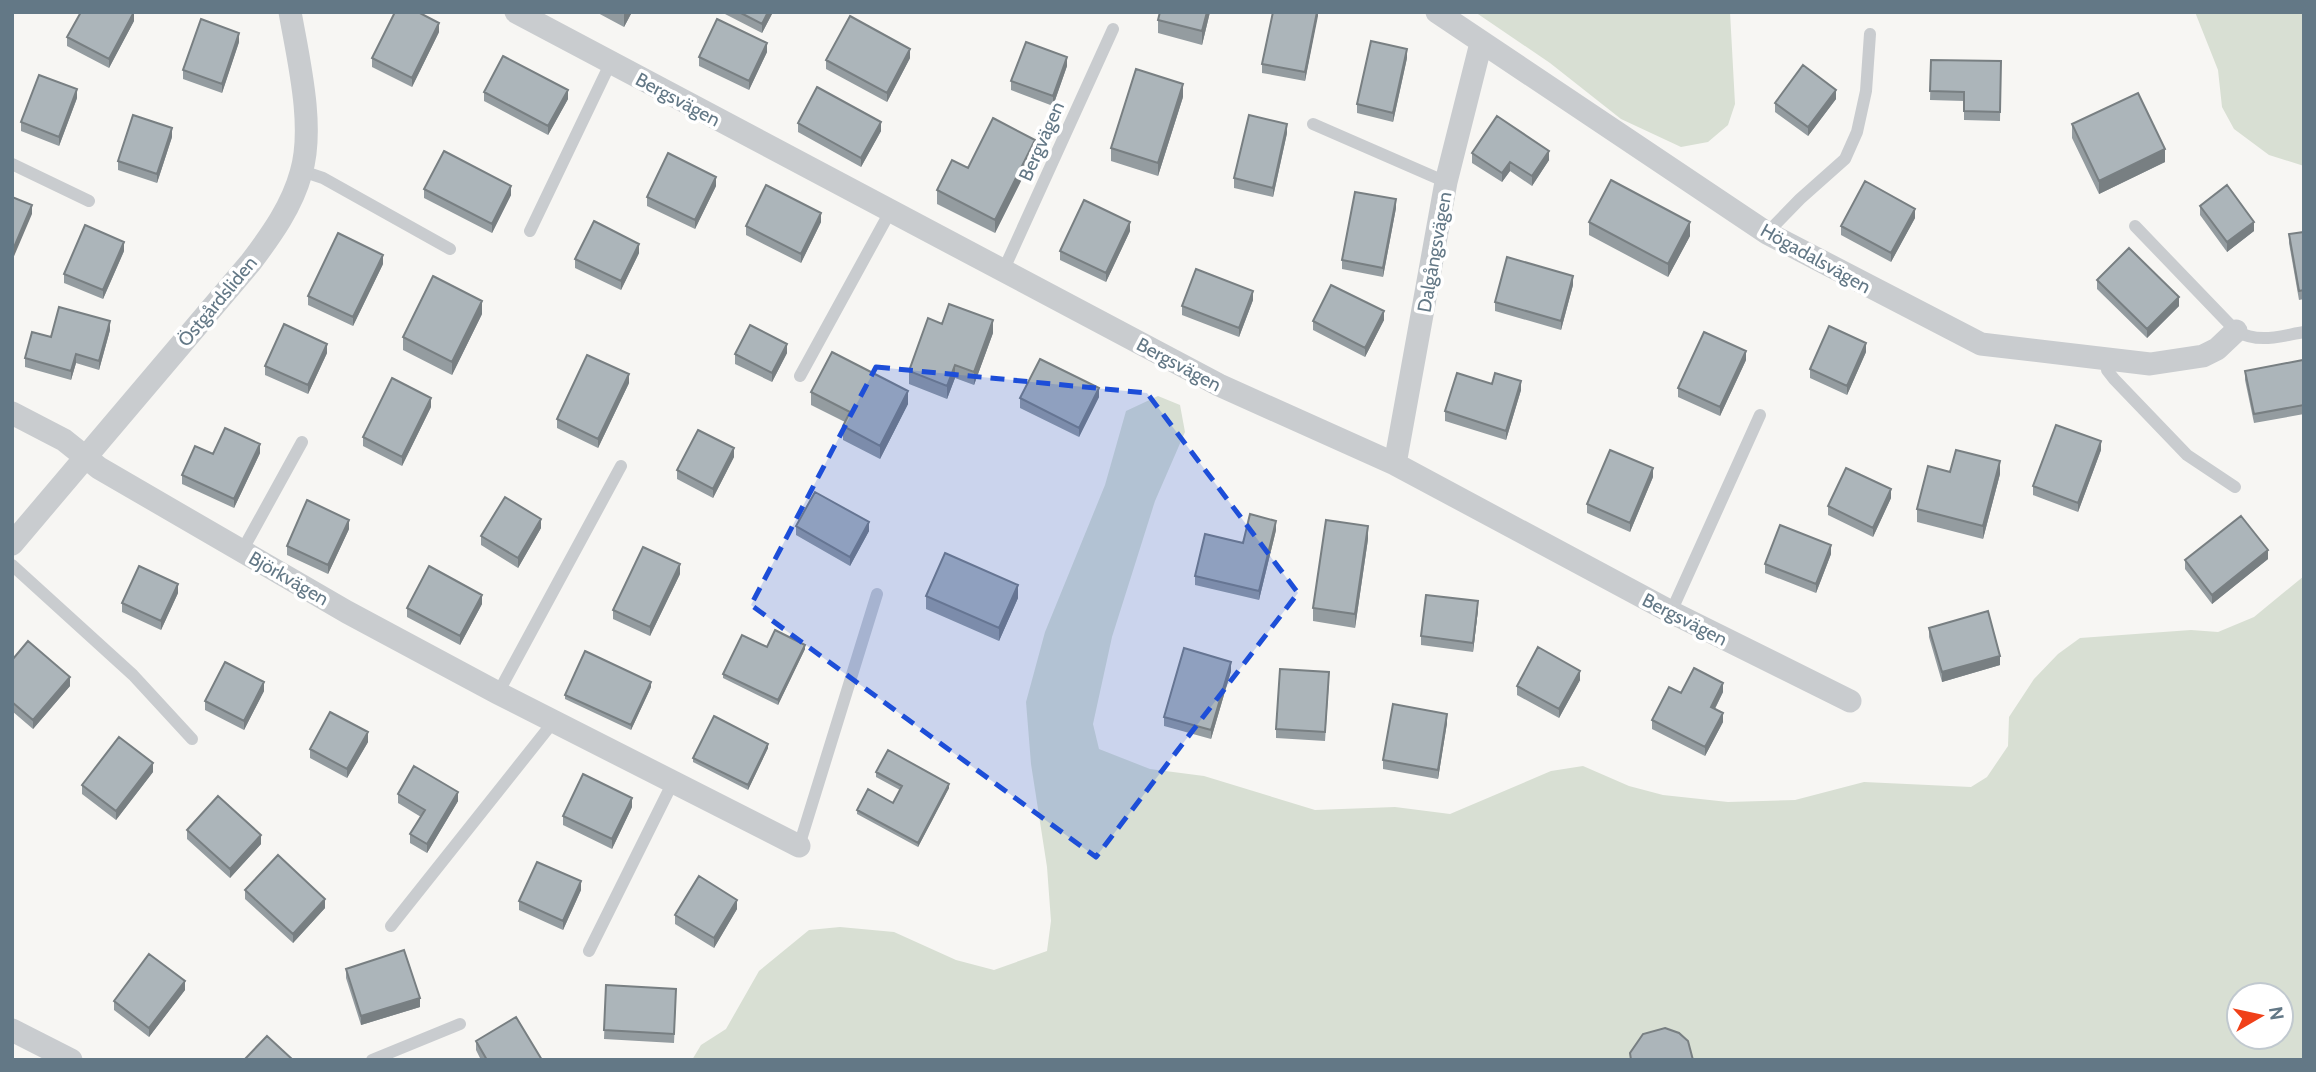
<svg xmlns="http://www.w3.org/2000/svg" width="2316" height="1072" viewBox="0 0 2316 1072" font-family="Cabin,sans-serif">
  <rect width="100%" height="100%" fill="#f7f6f3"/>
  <path fill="#d8dfd3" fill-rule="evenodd" d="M1475,12H1730L1735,104L1728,125L1708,142L1681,147L1621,119L1550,63Z
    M2195,12H2304V166L2269,155L2234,129L2222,107L2218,70Z
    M1158,396L1180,405L1185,432L1155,501L1112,637L1093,724L1099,749L1150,769L1204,776L1315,810L1395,807L1450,814L1551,771L1583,766L1629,786L1663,795L1728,802L1795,800L1864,782L1971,787L1987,777L2008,746L2009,717L2034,679L2058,654L2080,638L2191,630L2218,632L2254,617L2304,576V1060H692L701,1045L726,1029L759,971L809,930L840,927L894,932L956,960L994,970L1047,951L1051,921L1047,867L1031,764L1026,702L1045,632L1105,485L1126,411ZM2239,995H2281V1037H2239Z"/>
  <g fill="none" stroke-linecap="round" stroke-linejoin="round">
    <path stroke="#c9cccf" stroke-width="12" d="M1313,124L1446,182
      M12,164L89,201
      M302,171L323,178L450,249
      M2135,226L2236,331C2259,344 2280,336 2304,332
      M530,231L610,64
      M1767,233L1800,199L1845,159L1857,132L1866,91L1870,34
      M1004,269L1113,29
      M2106,360L2107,370L2114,379L2187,455L2235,487
      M800,376L891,210
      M242,551L302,442
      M12,565L133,675L192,739
      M1671,612L1760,415
      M498,693L621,466
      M799,846L877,594
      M391,926L554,721
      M589,951L673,782
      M372,1060L460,1024"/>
    <path stroke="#c9cccf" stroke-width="23" d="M516,12L1219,385L1395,464L1671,612L1850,701
      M1437,12L1767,233L1981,344L2150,364L2203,356L2217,349L2236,331
      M12,413L64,440L99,468L347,612L498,693L799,846
      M1395,464L1446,182L1481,43
      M12,544L251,262C272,234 292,206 301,173C315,127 298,58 290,12
      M12,1030L71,1060"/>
  </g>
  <path fill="#949ca0" d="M596,12H632L624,27Z
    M725,12H773L762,33L725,14Z
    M1160,12H1210L1202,45L1158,33V20Z
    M1318,12L1305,81L1262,73V64Z
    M134,21L109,68L67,46V37Z
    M439,32L412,87L372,67V58Z
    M239,42L222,93L183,79V70Z
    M767,52L749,90L699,66V57Z
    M910,58L887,102L826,69V60Z
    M1407,58L1393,122L1357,113V104Z
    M1931,60L2001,61L2000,121L1964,120V101L1930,100Z
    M1067,66L1053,106L1011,90V81Z
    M484,92L568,99L548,135L484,101Z
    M1183,97L1158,176L1111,161V148Z
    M77,98L59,146L21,131V122Z
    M1836,99L1808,136L1775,112V103Z
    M798,123L881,131L861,167L798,132Z
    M2072,124L2165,162L2099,194L2072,138Z
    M1287,133L1273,197L1234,188V178Z
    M172,137L157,183L118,170V161Z
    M1035,153L995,233L937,204V190L968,168Z
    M1472,153L1549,160L1532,186L1510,171L1502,182L1472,163Z
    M716,186L695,229L647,206V197Z
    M424,189L511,195L492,233L424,198Z
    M2200,206L2254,231L2227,252L2200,215Z
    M1396,208L1383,277L1342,269V260Z
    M1915,218L1891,262L1841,235V226Z
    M821,222L801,263L746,235V226Z
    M1589,222L1690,236L1668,277L1589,235Z
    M1130,231L1106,282L1060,260V251Z
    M2304,232V299L2299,300L2289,243V234Z
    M124,251L103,299L64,283V274Z
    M639,253L621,290L575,268V259Z
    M383,264L353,326L308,305V296Z
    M2097,280L2179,306L2147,338L2097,289Z
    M1573,285L1561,330L1495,311V302Z
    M1253,300L1239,337L1182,315V306Z
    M482,314L452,375L403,350V337Z
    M1384,320L1365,357L1313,330V321Z
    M942,324L993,333L974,385L955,378L947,399L909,384V371Z
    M110,330L99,370L76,363L71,380L25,367V358L51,337Z
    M1866,352L1847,395L1810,378V369Z
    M327,353L308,394L265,375V366Z
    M787,353L772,382L735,364V354Z
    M1746,360L1720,416L1678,397V388Z
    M2304,366V414L2254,423L2245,380V371Z
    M629,383L598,448L557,428V419Z
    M1492,384L1521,390L1506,440L1445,421V411Z
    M811,392L908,404L880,459L843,440V426L845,422L811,405Z
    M1099,397L1079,437L1020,408V398Z
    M431,407L402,466L363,446V437Z
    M2101,450L2078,512L2033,495V486Z
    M260,453L234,508L182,484V475L213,454Z
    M734,457L713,498L677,479V470Z
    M1950,472L2000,474L1983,539L1917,522V509Z
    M1653,477L1630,532L1587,513V504Z
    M1891,498L1873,537L1828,515V506Z
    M796,526L869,531L850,566L796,535Z
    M541,528L518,568L481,545V536Z
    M349,529L328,574L287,555V546Z
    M1276,530L1259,600L1195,585V576L1243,543Z
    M1368,539L1355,628L1313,621V608Z
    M1831,554L1816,593L1765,573V564Z
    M2268,559L2212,604L2185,569V560Z
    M680,574L650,636L613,619V610Z
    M178,593L161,630L122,612V603Z
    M926,596L1018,598L999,641L926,609Z
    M482,604L460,645L407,617V608Z
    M1478,610L1473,652L1421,645V636Z
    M1929,628L2000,665L1942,682L1929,637Z
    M767,647L805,649L778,705L723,678V674Z
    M12,660L70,686L33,729L12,711Z
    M1231,671L1211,739L1164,726V717Z
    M1580,680L1559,718L1517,695V686Z
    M1329,681L1325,741L1276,738V729Z
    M651,687L631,730L565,699V695Z
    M264,691L244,730L205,710V701Z
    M1723,692L1715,709L1723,722L1705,756L1652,729V720L1681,693Z
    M1447,723L1438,779L1383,769V760Z
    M368,742L347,778L310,758V749Z
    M768,748L748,790L693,762V758Z
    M153,772L116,820L82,794V785Z
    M876,772L949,788L918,847L857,814V810L893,803L900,790L876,777Z
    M398,794L458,801L427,853L410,843V834L421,817L398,803Z
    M632,807L612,849L563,825V816Z
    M187,830L261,844L230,878L187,839Z
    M245,890L325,908L293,943L245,899Z
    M581,890L563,930L519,910V901Z
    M737,909L714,948L675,924V915Z
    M346,969L420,1007L361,1025L346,978Z
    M606,985L676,998L674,1043L604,1039Z
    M185,990L149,1037L114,1010V1001Z
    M476,1041L542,1060H481L476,1050Z"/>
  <path fill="#787f82" d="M134,12V21L109,68V59Z
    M625,12H632L624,27V13Z
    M768,12H773L762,33V24Z
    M1207,12H1210L1202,45V31Z
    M1317,12H1318V16L1305,81V72Z
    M439,23V32L412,87V78Z
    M239,33V42L222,93V84Z
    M767,43V52L749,90V81Z
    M910,49V58L887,102V93Z
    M1407,49V58L1393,122V113Z
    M1067,57V66L1053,106V96Z
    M1183,84V97L1158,176V163Z
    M77,89V98L59,146V137Z
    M568,90V99L548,135V126Z
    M1836,90V99L1808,136V127Z
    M881,122V131L861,167V158Z
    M1287,124V133L1273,197V188Z
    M172,128V137L157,183V174Z
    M1035,140V153L995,233V220Z
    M2165,149V162L2099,194V181Z
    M1549,151V160L1532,186V176Z
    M1510,162V171L1502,182V173Z
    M716,177V186L695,229V220Z
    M511,186V195L492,233V224Z
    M1396,199V208L1383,277V268Z
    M32,205V214L12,261V252Z
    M1915,209V218L1891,262V253Z
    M821,213V222L801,263V254Z
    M1130,222V231L1106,282V273Z
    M1690,222V236L1668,277V264Z
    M2254,222V231L2227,252V242Z
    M124,242V251L103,299V290Z
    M639,244V253L621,290V281Z
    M383,255V264L353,326V317Z
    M1573,276V285L1561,330V321Z
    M1253,291V300L1239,337V328Z
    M2179,297V306L2147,338V329Z
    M482,301V314L452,375V362Z
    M1384,311V320L1365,357V348Z
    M993,320V333L974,385V372Z
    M110,321V330L99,370V361Z
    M1866,343V352L1847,395V386Z
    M327,344V353L308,394V385Z
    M787,344V353L772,382V373Z
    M1746,351V360L1720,416V407Z
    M76,354V363L71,380V371Z
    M955,365V378L947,399V386Z
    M629,374V383L598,448V439Z
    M1521,381V390L1506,440V431Z
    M1099,388V397L1079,437V428Z
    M908,391V404L880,459V446Z
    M431,398V407L402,466V457Z
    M2101,441V450L2078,512V503Z
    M260,444V453L234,508V499Z
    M734,448V457L713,498V489Z
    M2000,461V474L1983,539V526Z
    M1653,468V477L1630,532V523Z
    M1891,489V498L1873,537V528Z
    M541,519V528L518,568V558Z
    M349,520V529L328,574V565Z
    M1276,521V530L1259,600V591Z
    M869,522V531L850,566V557Z
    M1368,526V539L1355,628V614Z
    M1831,545V554L1816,593V584Z
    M2268,550V559L2212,604V595Z
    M680,564V574L650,636V627Z
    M178,584V593L161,630V621Z
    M1018,585V598L999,641V628Z
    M482,595V604L460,645V636Z
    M1478,601V610L1473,652V643Z
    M805,645V649L778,705V700Z
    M2000,656V665L1942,682V672Z
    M1231,662V671L1211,739V730Z
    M1580,671V680L1559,718V709Z
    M70,677V686L33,729V720Z
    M264,682V691L244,730V721Z
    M651,682V687L631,730V725Z
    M1723,683V692L1711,716V707Z
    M1723,713V722L1705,756V747Z
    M1447,714V723L1438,779V770Z
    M368,732V742L347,778V769Z
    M768,744V748L748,790V785Z
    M153,763V772L116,820V811Z
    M949,784V788L918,847V843Z
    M458,792V801L427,853V844Z
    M632,798V807L612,849V839Z
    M261,835V844L230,878V869Z
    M581,881V890L563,930V921Z
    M325,899V908L293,943V934Z
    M737,900V909L714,948V938Z
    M185,981V990L149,1037V1028Z
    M420,998V1007L361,1025V1016Z"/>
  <path fill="#acb5ba" stroke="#787f82" stroke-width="2" d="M81,12H134L109,59L67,37Z
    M395,12H418L439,23L412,78L372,58Z
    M739,12H768L762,24Z
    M1160,12H1207L1202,31L1158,20Z
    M1273,12H1317L1305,72L1262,64Z
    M850,16L910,49L887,93L826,60Z
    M201,19L239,33L222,84L183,70Z
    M717,19L767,43L749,81L699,57Z
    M1371,41L1407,49L1393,113L1357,104Z
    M1026,42L1067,57L1053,96L1011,81Z
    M503,56L568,90L548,126L484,92Z
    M1931,60L2001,61L2000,112L1964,111V92L1930,91Z
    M1803,65L1836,90L1808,127L1775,103Z
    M1136,69L1183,84L1158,163L1111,148Z
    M39,75L77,89L59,137L21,122Z
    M817,87L881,122L861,158L798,123Z
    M2138,93L2165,149L2099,181L2072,124Z
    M133,115L172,128L157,174L118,161Z
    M1249,115L1287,124L1273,188L1234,178Z
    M1497,116L1549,151L1532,176L1510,162L1502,173L1472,153Z
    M993,118L1035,140L995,220L937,190L952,160L968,168Z
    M444,151L511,186L492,224L424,189Z
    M668,153L716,177L695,220L647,197Z
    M1611,180L1690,222L1668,264L1589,222Z
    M1865,181L1915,209L1891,253L1841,226Z
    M766,185L821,213L801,254L746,226Z
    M2227,185L2254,222L2227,242L2200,206Z
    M1355,192L1396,199L1383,268L1342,260Z
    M12,197L32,205L12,252Z
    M1084,200L1130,222L1106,273L1060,251Z
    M594,221L639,244L621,281L575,259Z
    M85,225L124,242L103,290L64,274Z
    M2304,232V290L2299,291L2289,234Z
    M338,233L383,255L353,317L308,296Z
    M2129,248L2179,297L2147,329L2097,280Z
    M1507,257L1573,276L1561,321L1495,302Z
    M1196,269L1253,291L1239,328L1182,306Z
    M433,276L482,301L452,362L403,337Z
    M1331,285L1384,311L1365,348L1313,321Z
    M949,304L993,320L974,372L955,365L947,386L909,371L928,318L942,324Z
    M59,307L110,321L99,361L76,354L71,371L25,358L32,332L51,337Z
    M284,324L327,344L308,385L265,366Z
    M750,325L787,344L772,373L735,354Z
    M1829,326L1866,343L1847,386L1810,369Z
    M1704,332L1746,351L1720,407L1678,388Z
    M832,352L908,391L880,446L843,426L850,412L811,392Z
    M587,355L629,374L598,439L557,419Z
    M1040,359L1099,388L1079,428L1020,398Z
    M2303,360L2304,366V405L2254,414L2245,371Z
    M1457,373L1492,384L1495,373L1521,381L1506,431L1445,411Z
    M392,378L431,398L402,457L363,437Z
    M2056,425L2101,441L2078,503L2033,486Z
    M225,428L260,444L234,499L182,475L195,446L213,454Z
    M698,430L734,448L713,489L677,470Z
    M1610,450L1653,468L1630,523L1587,504Z
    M1956,450L2000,461L1983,526L1917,509L1928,466L1950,472Z
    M1846,468L1891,489L1873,528L1828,506Z
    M815,492L869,522L850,557L796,526Z
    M505,497L541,519L518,558L481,536Z
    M307,500L349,520L328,565L287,546Z
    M1250,514L1276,521L1259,591L1195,576L1205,534L1243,543Z
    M2241,516L2268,550L2212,595L2185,560Z
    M1326,520L1368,526L1355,614L1313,608Z
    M1780,525L1831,545L1816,584L1765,564Z
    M643,547L680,564L650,627L613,610Z
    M945,553L1018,585L999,628L926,596Z
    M139,566L178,584L161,621L122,603Z
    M429,566L482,595L460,636L407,608Z
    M1426,595L1478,601L1473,643L1421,636Z
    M1988,611L2000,656L1942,672L1929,628Z
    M775,630L805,645L778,700L723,674L742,635L767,647Z
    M28,641L70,677L33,720L12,702V660Z
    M1538,647L1580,671L1559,709L1517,686Z
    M1184,648L1231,662L1211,730L1164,717Z
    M585,651L651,682L631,725L565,695Z
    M225,662L264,682L244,721L205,701Z
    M1694,668L1723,683L1711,707L1723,713L1705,747L1652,720L1669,687L1681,693Z
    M1280,669L1329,672L1325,732L1276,729Z
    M1393,704L1447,714L1438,770L1383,760Z
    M330,712L368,732L347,769L310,749Z
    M714,716L768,744L748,785L693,758Z
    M119,737L153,763L116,811L82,785Z
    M888,750L949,784L918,843L857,810L868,789L893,803L902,786L876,772Z
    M414,766L458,792L427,844L410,834L425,810L398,794Z
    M583,774L632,798L612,839L563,816Z
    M218,796L261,835L230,869L187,830Z
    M278,855L325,899L293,934L245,890Z
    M537,862L581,881L563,921L519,901Z
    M699,876L737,900L714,938L675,915Z
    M404,950L420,998L361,1016L346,969Z
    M149,954L185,981L149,1028L114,1001Z
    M606,985L676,989L674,1034L604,1030Z
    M516,1017L542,1060H487L476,1041Z
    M1665,1028L1679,1033L1688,1041L1693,1060H1631L1630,1053L1643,1034Z
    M267,1036L293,1060H244Z"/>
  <path fill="#1d4ed8" fill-opacity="0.2" stroke="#1d4ed8" stroke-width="5" stroke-dasharray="14 9" stroke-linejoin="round" d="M876,367L1147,393L1298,593L1096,857L751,605Z"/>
  <g text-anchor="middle" stroke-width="7" stroke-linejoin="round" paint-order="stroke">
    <g font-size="19" fill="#637886" stroke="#fff">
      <text transform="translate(678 99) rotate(28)" y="7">Bergsvägen</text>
      <text transform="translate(1041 141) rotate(-66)" y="7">Bergvägen</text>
      <text transform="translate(1434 252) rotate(-80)" y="7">Dalgångsvägen</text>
      <text transform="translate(1816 258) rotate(29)" y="7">Högadalsvägen</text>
      <text transform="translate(217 301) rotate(-50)" y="7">Östgårdsliden</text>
      <text transform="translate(1179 364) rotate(28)" y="7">Bergsvägen</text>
      <text transform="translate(289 578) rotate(30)" y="7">Björkvägen</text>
      <text transform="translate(1685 619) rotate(27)" y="7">Bergsvägen</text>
    </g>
  </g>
  <rect width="2316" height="1072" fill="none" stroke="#637886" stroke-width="28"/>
  <g transform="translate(2260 1016) rotate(81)"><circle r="33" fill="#ffffff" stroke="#c1c9cf" stroke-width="2"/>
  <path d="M0-5L12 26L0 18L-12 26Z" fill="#f04019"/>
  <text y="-10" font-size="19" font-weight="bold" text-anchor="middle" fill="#637886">N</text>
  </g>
</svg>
